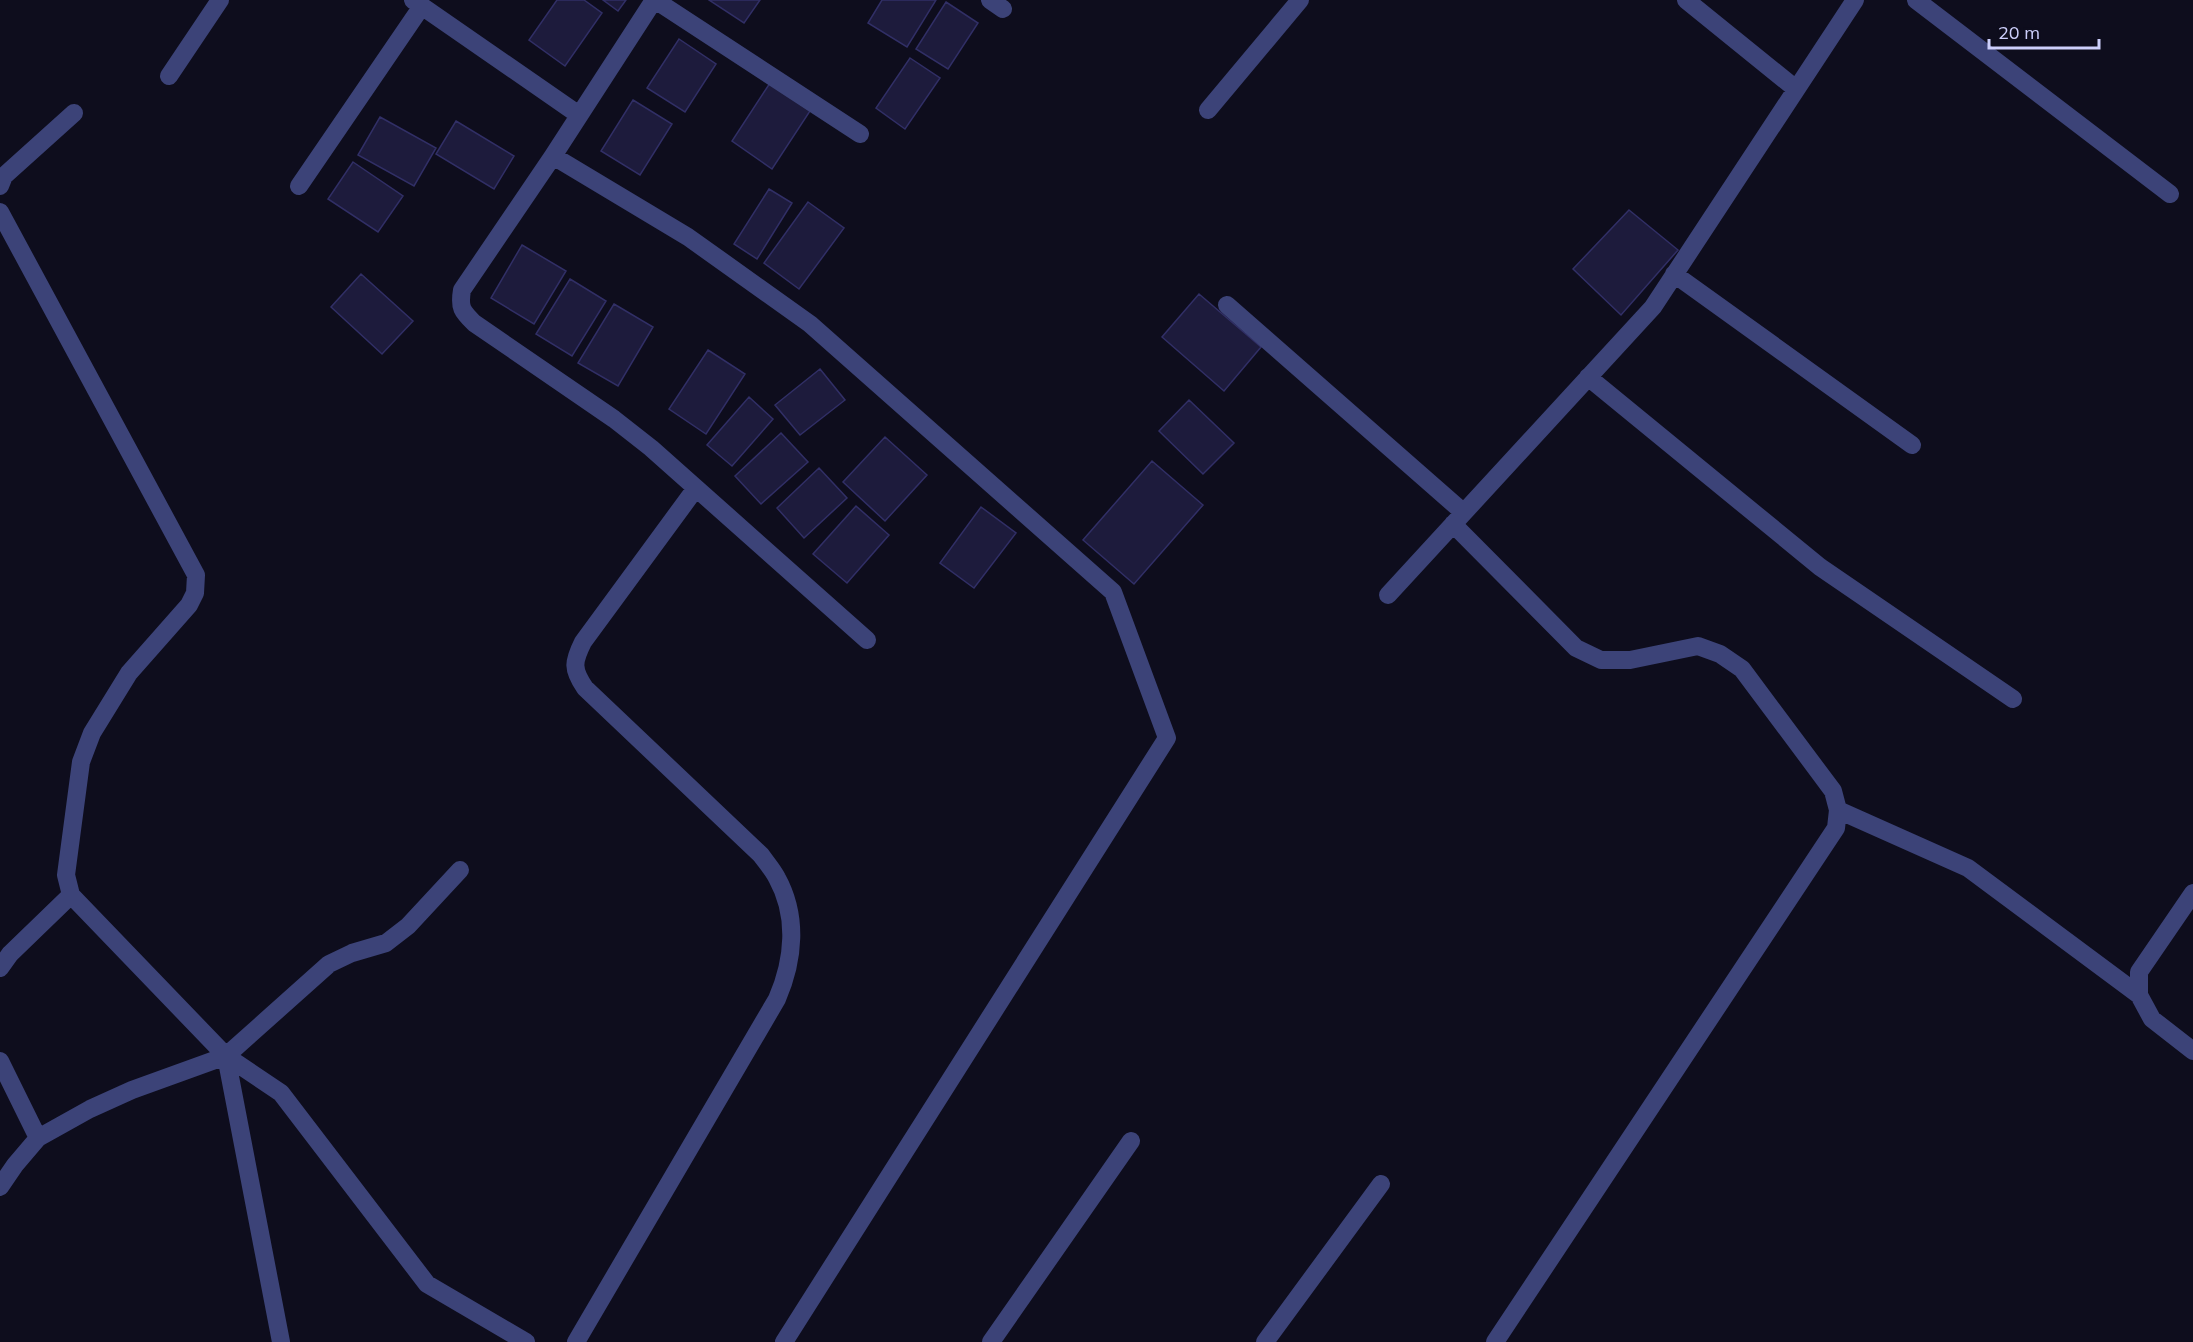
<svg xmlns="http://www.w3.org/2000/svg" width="2193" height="1342" viewBox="0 0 2193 1342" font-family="Mulish,sans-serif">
  <rect width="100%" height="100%" fill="#0e0d1d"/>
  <path fill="#1d1b3c" stroke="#312f66" stroke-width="1.5" d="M557,0H584L602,13L565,66L529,40Z
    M603,0H626L618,11Z
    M709,0H760L744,23Z
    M882,0H936L907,47L868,23Z
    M946,2L978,23L948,69L916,49Z
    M679,39L716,64L685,112L647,88Z
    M910,58L940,78L905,129L876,108Z
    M770,83L810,111L772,169L732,141Z
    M633,100L672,124L640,175L601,151Z
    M380,117L436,148L414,186L358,155Z
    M456,121L514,156L494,189L436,154Z
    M353,162L403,196L378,232L328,199Z
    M769,189L792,203L757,259L734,244Z
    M808,202L844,228L799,289L764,263Z
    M1629,210L1678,250L1621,315L1573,269Z
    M522,245L566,271L534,324L491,298Z
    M361,274L413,321L382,354L331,307Z
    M570,279L606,301L572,356L536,334Z
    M1199,294L1261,347L1224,391L1162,337Z
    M614,304L653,327L618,386L578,363Z
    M708,350L745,374L706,434L669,409Z
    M820,369L845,400L800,435L775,405Z
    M749,397L773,419L732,466L707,445Z
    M1189,400L1234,443L1203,474L1159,431Z
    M781,433L808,462L761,504L735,476Z
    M885,437L927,475L885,521L843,482Z
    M1152,461L1203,505L1134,584L1083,540Z
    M819,468L847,498L804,538L777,508Z
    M856,506L889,535L847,583L813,554Z
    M981,507L1016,533L974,588L940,563Z"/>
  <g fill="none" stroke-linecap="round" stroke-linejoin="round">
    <path stroke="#3c4378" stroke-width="18" d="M413,0L579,115
      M654,0L553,156L462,290C459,308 462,311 474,323L614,419L651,448L867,640
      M655,0L860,134
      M990,0L1003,9
      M1686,0L1796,89
      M1916,0L2170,194
      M169,76L220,0
      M1208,110L1300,0
      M553,156L688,237L810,324L1113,592L1167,738L784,1342
      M0,186L4,176L74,113
      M299,186L422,6
      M0,212L196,575L195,593L189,605L129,673L92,733L81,762L66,875L71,895L226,1056L281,1093L427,1284L526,1342
      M1674,274L1912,445
      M1227,305L1463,512
      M1588,377L1820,567L2013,699
      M1453,524L1576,648L1601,660H1630L1698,646L1720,654L1742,669L1833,791L1838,810L1836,828L1495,1342
      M1388,595L1653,307L1855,0
      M1838,810L1968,868L2139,995
      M2193,893L2139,972V995L2152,1019L2193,1051
      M0,968L10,954L71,895
      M226,1056L281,1342
      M0,1061L38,1138
      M0,1187L15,1165L38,1138L90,1109L132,1090L226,1056L329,964L352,953L386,943L408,926L460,870
      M576,1342L777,999C794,960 798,916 777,878C773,870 766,862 761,855L585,688C572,669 573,662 583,642L696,488
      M991,1342L1131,1141
      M1265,1342L1381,1184"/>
  </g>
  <path d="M1989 39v9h110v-9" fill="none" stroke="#cdcffb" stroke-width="3"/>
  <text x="1998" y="39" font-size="18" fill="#cdcffb" stroke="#0e0d1d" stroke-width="4.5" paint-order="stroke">20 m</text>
</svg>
